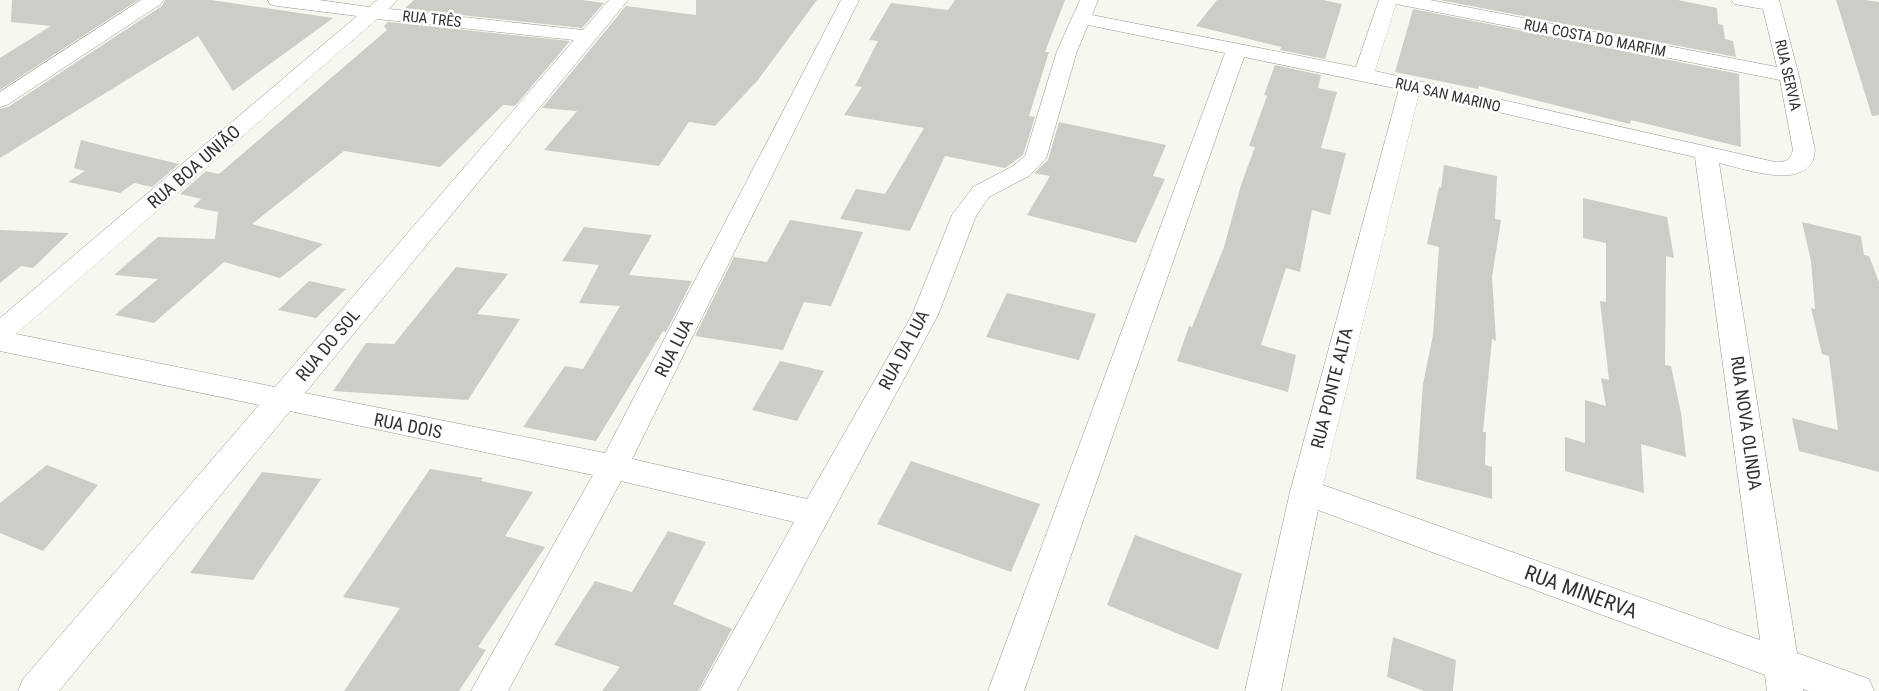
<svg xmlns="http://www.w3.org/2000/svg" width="1879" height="691" viewBox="0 0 1879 691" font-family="'Roboto Condensed',sans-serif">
  <rect width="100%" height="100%" fill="#f6f8f0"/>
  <path fill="#cbcdc6" d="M12,0H138L0,90V58L51,26L11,22Z
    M165,0H211L333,18L233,91L198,36L0,158V109L8,107L162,6Z
    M414,0H582L604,3L582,28L404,9Z
    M696,0H817L758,80L715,126L689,122L659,166L544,150L577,111L542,108L626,6L696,15Z
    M955,0H1065L1045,52H1049L1029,116L1035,117L1023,155L1005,168L945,156L910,231L840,219L856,189L885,194L924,128L844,115L862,87L855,86L878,41L869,40L891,3L948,10Z
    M1217,0H1323L1342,4L1325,59L1280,50L1281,47L1196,26Z
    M1440,0H1678L1717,8L1718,24L1723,25L1725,39L1733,41L1736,57Z
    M1836,0H1865L1879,2V115L1872,116Z
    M1413,9L1739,74L1741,147L1631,120L1630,124L1479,86L1478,89L1395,72Z
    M388,22L570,41L515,106L503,105L440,167L344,151L252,224L323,244L280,278L224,262L154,323L115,315L158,279L114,275L158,237L215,239L218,212L193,207L201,199L180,194L206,171L219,174L387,30L384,26Z
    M1275,65L1321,75L1318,88L1337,92L1321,148L1346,153L1330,215L1312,210L1300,272L1286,268L1261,345L1296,355L1288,392L1177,361L1189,326L1192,327L1224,247L1241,185L1255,147L1249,146L1267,96L1264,95Z
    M1059,122L1166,145L1153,176L1165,179L1136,243L1027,215L1050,176L1034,173L1048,160Z
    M81,140L116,149L179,164L152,187L134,183L120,193L68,182L85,171L74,168Z
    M1444,165L1497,176L1495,219L1501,220L1492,277L1496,341L1492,339L1483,432H1486L1485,465L1492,467V499L1416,479L1423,384L1433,335L1439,247L1427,244L1439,187L1441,188Z
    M1583,198L1667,217L1674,258L1666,256L1665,365L1671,366L1681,413L1686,457L1641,444L1644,493L1565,471V437L1585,443V400L1606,406L1601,378L1609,380L1600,301L1606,302V243L1583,238Z
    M790,220L863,232L831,306L804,302L783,350L695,336L734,257L767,262Z
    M1802,222L1861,236L1864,255L1869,256L1879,282V472L1799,451L1792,418L1838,430L1829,356L1822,354L1811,308L1815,309L1811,261Z
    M584,227L652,235L629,275L692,281L666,332L663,331L596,441L523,427L565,366L583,369L620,306L579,303L599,265L562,261Z
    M0,230L69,233L33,268L21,266L0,283Z
    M456,267L508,274L477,314L520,319L468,400L333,391L366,343L394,344Z
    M309,281L346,289L316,318L278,310Z
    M1007,293L1096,314L1079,360L986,337Z
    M780,361L824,371L797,421L752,410Z
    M911,461L1040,504L1011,572L877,524Z
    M47,465L98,485L43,551L0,533V503Z
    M430,469L483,478L481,481L533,492L505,536L545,547L478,647L486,650L459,691H344L400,608L343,597Z
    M262,472L321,479L253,580L190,573Z
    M668,531L706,542L673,604L732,629L698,691H602L620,667L554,645L595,581L632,592Z
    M1135,535L1242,574L1218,650L1107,605Z
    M1393,637L1456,660L1453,691H1424L1387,677Z"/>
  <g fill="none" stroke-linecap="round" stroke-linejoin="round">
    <g stroke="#969891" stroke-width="1">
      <path id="minor" d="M141,0H163L161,4L7,105L0,107V92Z
        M268,0H319L369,7L377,0H397L389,9L583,30L609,0H628L305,393L605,453L841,0H859L632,459L807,499L912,315L952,215L973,187L1013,166L1025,156L1057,51L1080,0H1098L1092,15L1356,67L1379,0H1430L1777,67L1763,9L1734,4L1732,0H1779L1799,76L1815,150C1814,155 1814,161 1810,165C1793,187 1742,168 1719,163L1797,653L1869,679L1874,691H1809L1803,689V691H1767L1765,675L1318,510L1281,691H1245L1290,492L1399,89L1244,57L1024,691H988L1225,53L1088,25L1077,51L1046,159L1029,176L989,197L976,216L938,315L737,691H700L794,522L621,481L508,691H471L593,475L290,411L59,691H18L23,679L259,405L0,351V318L357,16L277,6L270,4ZM1396,4L1780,80L1793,150C1790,161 1786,162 1775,162L1375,71ZM377,19L574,40L275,387L16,334ZM1419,94L1695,157L1760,640L1323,485Z"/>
    </g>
    <use href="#minor" fill="#fff" fill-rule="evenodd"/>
  </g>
  <g text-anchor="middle" stroke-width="5" stroke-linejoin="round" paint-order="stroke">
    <g font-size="15" fill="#323330" stroke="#fff">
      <text transform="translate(432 19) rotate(6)" y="5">RUA TRÊS</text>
      <text transform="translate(1595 38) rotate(11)" y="5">RUA COSTA DO MARFIM</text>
      <text transform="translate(1788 75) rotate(77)" y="5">RUA SERVIA</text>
      <text transform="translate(1448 95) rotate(13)" y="5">RUA SAN MARINO</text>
    </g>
    <g font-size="18" fill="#323330" stroke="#fff">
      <text transform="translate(194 167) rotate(-41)" y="6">RUA BOA UNIÃO</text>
      <text transform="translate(328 345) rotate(-50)" y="6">RUA DO SOL</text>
      <text transform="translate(674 348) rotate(-63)" y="6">RUA LUA</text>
      <text transform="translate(904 350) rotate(-62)" y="6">RUA DA LUA</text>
      <text transform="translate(1332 388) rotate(-76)" y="6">RUA PONTE ALTA</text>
      <text transform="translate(1746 423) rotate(82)" y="6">RUA NOVA OLINDA</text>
      <text transform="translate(408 426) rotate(11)" y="6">RUA DOIS</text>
    </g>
    <g font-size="21" fill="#323330" stroke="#fff">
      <text transform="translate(1581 592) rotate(20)" y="7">RUA MINERVA</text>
    </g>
  </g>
</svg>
